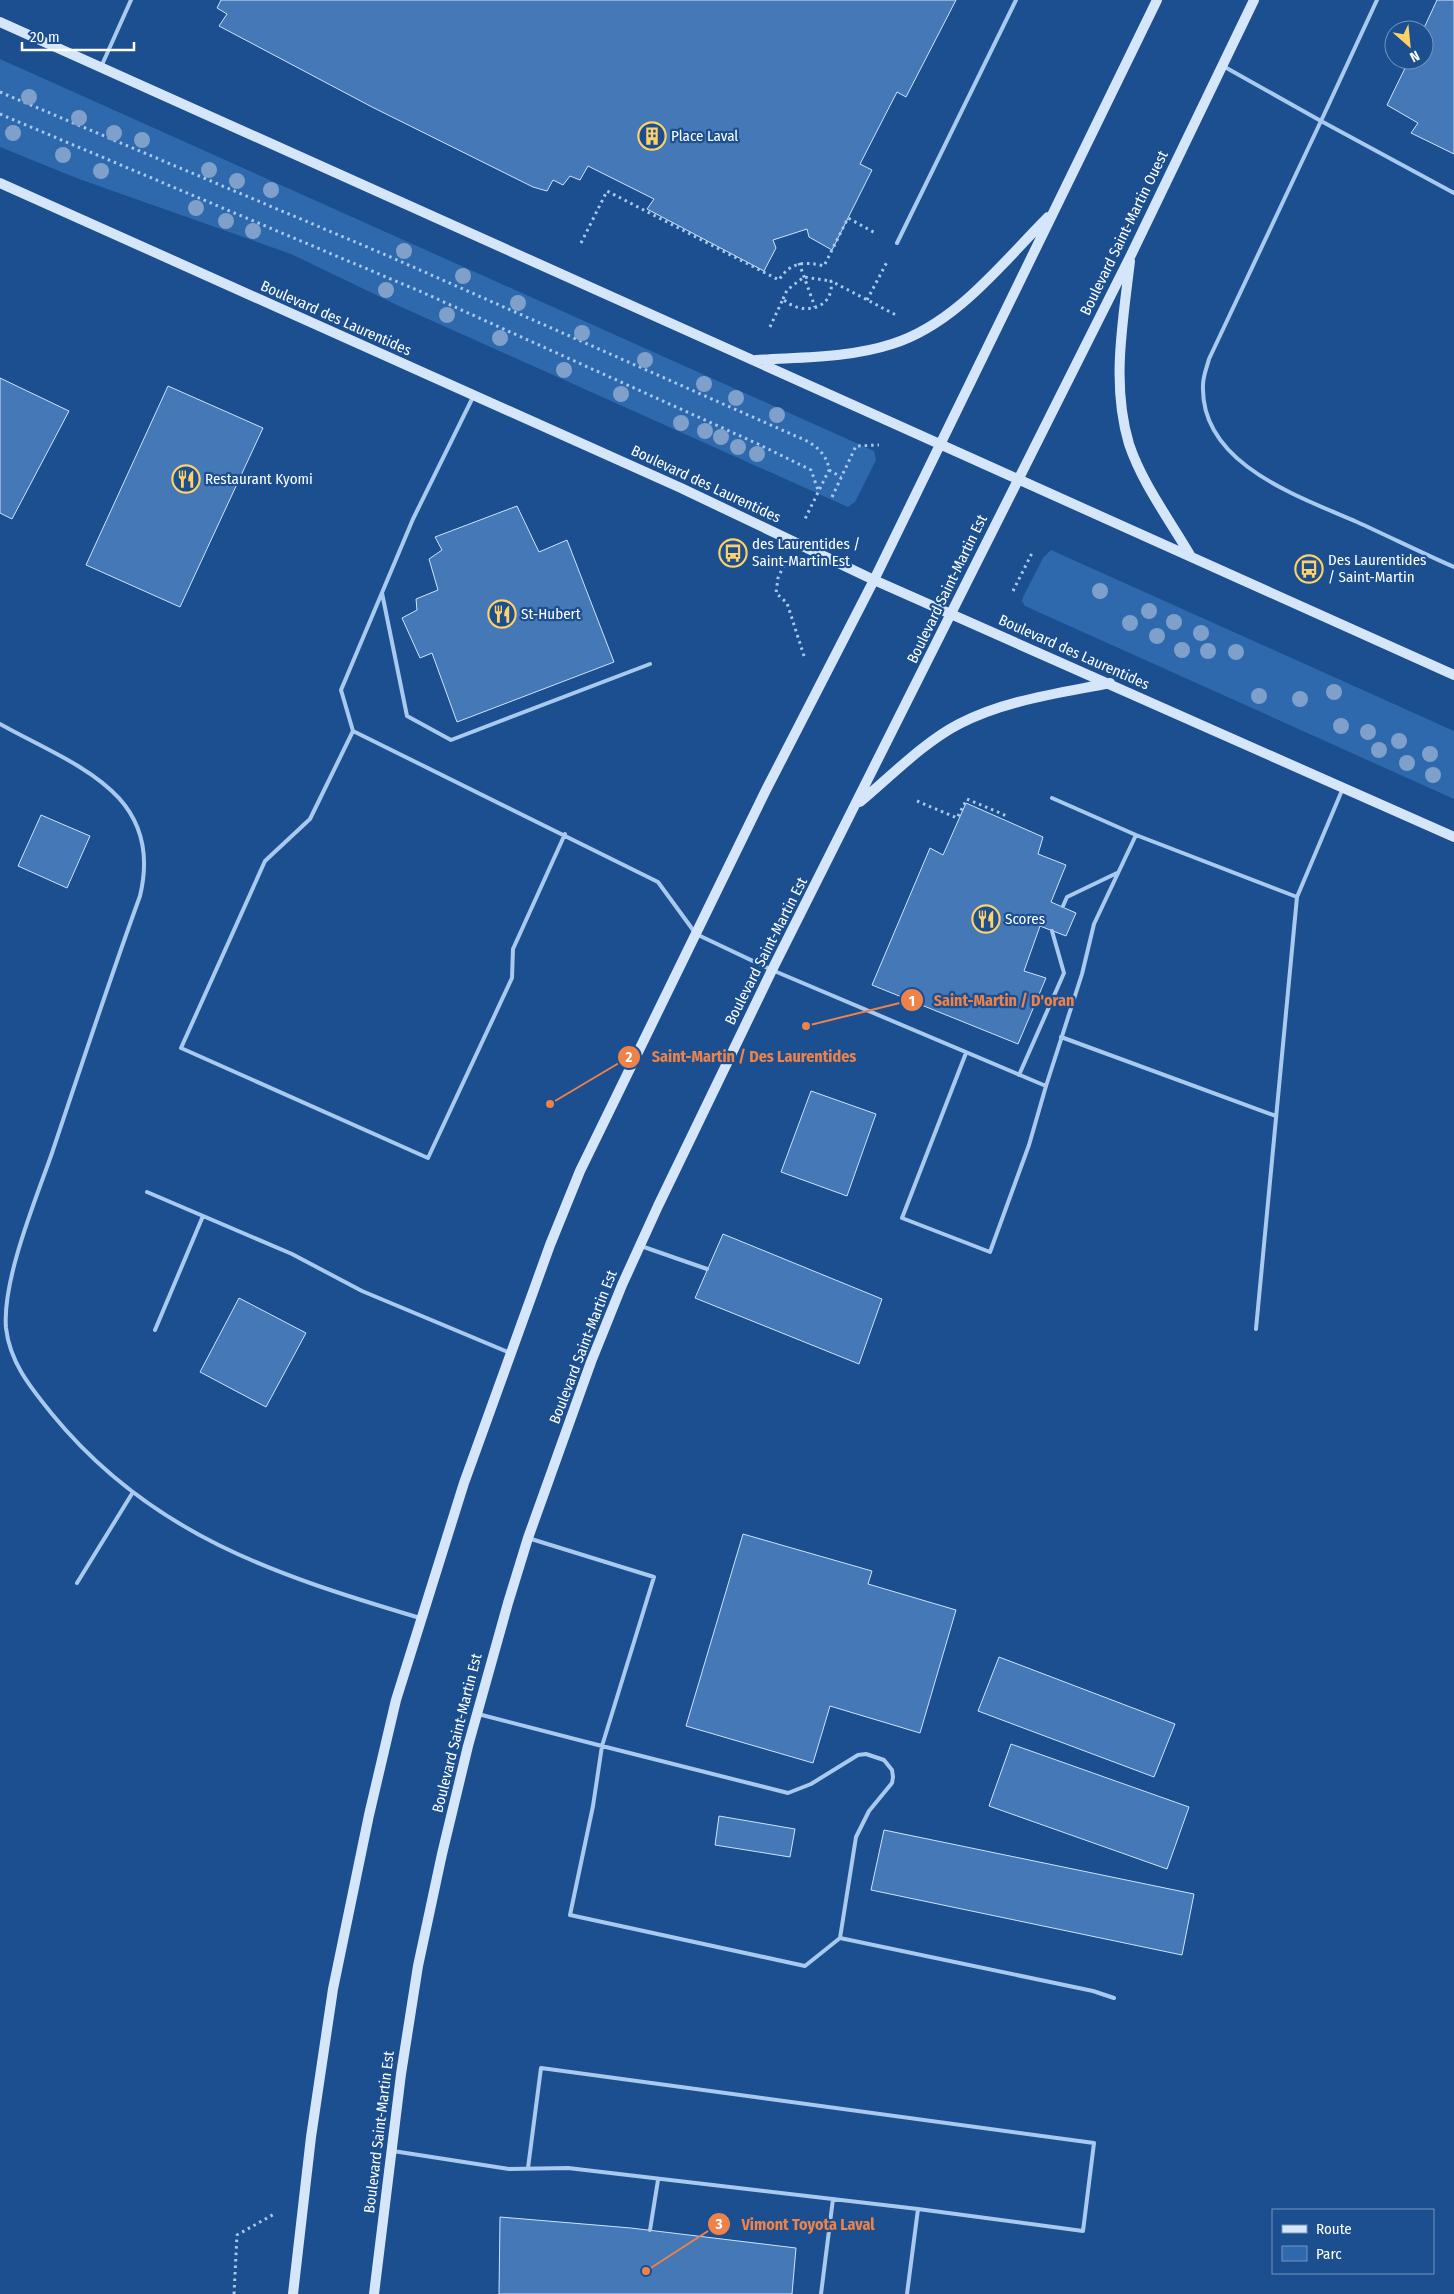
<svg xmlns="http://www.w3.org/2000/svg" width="1454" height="2294" viewBox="0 0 1454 2294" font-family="'Fira Sans Condensed',sans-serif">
  <rect width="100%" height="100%" fill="#1b4f8f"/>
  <path fill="#2e69ad" d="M0,59L874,451L876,460L855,502L848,507L399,306L291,254L79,179L0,147Z
    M1051,550L1454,731V799L1025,606L1022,601L1023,597L1043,558Z"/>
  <path fill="#4478b7" stroke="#cfe3fa" d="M221,0H956L906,97L897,92L860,164L872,170L832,250L809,237L807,229L773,240L776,248L764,271L647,209L654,199L588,166L580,180L570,176L563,185L553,180L547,191L533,187L372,107L219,26L227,14L217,8Z
    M1437,0H1454V154L1411,133L1418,123L1387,105L1409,60H1424L1423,30Z
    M0,378L69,411L12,519L0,513Z
    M168,386L263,428L180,607L86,565Z
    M517,506L539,552L567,540L614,662L457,722L432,653L420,658L402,618L417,610L416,599L438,590L429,559L442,550L435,537Z
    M966,803L1043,837L1038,854L1066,865L1051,902L1076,913L1066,936L1040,926L1024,971L1046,978L1018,1044L872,985L930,848L943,855Z
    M41,815L90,836L67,888L18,866Z
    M811,1091L876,1114L847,1196L781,1172Z
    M723,1234L882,1299L859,1364L695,1298Z
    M239,1298L306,1333L266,1407L200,1372Z
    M743,1534L872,1571L868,1584L956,1610L920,1733L830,1706L813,1763L686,1726Z
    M999,1657L1175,1724L1154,1777L978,1711Z
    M1011,1744L1189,1807L1167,1869L989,1806Z
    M719,1816L795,1829L790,1857L715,1845Z
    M884,1830L1194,1894L1182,1955L871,1890Z
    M500,2217L631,2228L796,2248L792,2294H499Z"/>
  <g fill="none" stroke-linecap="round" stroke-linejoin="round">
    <path stroke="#a9c9ee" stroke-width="3" stroke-dasharray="2.5 4" stroke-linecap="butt" d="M0,92L386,255L807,441C818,447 828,457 829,470L804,521
      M0,114L424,293L758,444L811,470L818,490
      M581,243L607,191L779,280C790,262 805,261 824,266L848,218L877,234
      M799,263L815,307
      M783,299L787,290L804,277L831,281
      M867,300L888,260
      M770,327L783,299C802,317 835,309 831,281L896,315
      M829,470L841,477
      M832,497L856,446L879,445
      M784,565L778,578L776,593L787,603L805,659
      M1013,591L1033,551
      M917,801L957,818L967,799L1007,816
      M234,2294L237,2235L276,2213"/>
    <path stroke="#a9c9ee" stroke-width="4" d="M1377,0L1321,121L1454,193
      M1223,66L1321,121L1209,359C1207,367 1203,376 1203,385C1200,464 1298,496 1357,522C1390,537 1422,553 1454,567
      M101,67L131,0
      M897,243L1016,0
      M473,397L413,519L341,690L353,731L658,882L696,934L772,970L1046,1086L1082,974L1094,924L1136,835L1297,897L1343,788
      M382,593L407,716L451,740L650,664
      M0,724C73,765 165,792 140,896C109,981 81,1067 52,1153C36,1199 2,1280 6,1328C10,1363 31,1388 52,1414C151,1535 276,1575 420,1618
      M353,731L310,819L265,861L181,1048L428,1158L512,978L513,949L565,834
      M1052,798L1136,835
      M1063,906L1067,897L1117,873
      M1061,1037L1276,1116
      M966,1053L902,1218L990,1252L1029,1145L1046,1086
      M1019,1075L1064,973L1052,931
      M147,1192L292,1254L362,1291L510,1353
      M641,1246L707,1269
      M1256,1329L1297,897
      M155,1330L203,1216
      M77,1583L133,1492
      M478,1714L602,1746L654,1577L528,1538
      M840,1938L856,1837L869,1811L892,1783L893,1777L892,1770L884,1760L866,1754L858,1755L811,1784L788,1793L602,1746L593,1806L570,1915L805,1966L840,1938L1093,1991L1114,1998
      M393,2151L509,2169L568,2168L918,2209L907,2294
      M528,2168L541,2068L1094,2143L1083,2231L918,2209
      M650,2230L658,2180
      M821,2294L833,2199"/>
    <path stroke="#d6e6fa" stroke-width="10" d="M0,22L1454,675
      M0,183L681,488L874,580L1454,837
      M1130,261C1123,322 1111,384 1129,444C1142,483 1169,519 1190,555
      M756,360C801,357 849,358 892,344C956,324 1002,263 1048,217
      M860,802C890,777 924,742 959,724C1005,700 1060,693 1110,683
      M293,2294L311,2137L333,1989L369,1815L396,1700L464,1483L550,1245L580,1171L766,790L874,580L1157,0
      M374,2294L401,2074L418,1966L442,1854L468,1746L508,1603L528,1538L591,1362L622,1285L658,1206L772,970L1131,255L1254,0"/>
  </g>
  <g fill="#7ea0ca">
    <circle cx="29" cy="97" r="8"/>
    <circle cx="79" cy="118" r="8"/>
    <circle cx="13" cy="133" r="8"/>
    <circle cx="114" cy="133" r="8"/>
    <circle cx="142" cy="140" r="8"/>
    <circle cx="63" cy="155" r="8"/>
    <circle cx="209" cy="170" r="8"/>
    <circle cx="101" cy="171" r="8"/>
    <circle cx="237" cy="181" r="8"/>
    <circle cx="271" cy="190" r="8"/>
    <circle cx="196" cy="208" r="8"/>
    <circle cx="226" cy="221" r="8"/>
    <circle cx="253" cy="231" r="8"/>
    <circle cx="404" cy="251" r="8"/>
    <circle cx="463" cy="276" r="8"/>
    <circle cx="386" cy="290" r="8"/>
    <circle cx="518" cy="303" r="8"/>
    <circle cx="447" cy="315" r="8"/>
    <circle cx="582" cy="333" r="8"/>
    <circle cx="500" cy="338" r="8"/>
    <circle cx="645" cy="360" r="8"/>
    <circle cx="564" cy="370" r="8"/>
    <circle cx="704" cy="384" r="8"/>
    <circle cx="621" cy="394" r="8"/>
    <circle cx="736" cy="398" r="8"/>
    <circle cx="777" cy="415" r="8"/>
    <circle cx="681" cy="423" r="8"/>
    <circle cx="705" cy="431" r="8"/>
    <circle cx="721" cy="437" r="8"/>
    <circle cx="738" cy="447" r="8"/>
    <circle cx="757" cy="454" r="8"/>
    <circle cx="1100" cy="591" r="8"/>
    <circle cx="1149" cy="611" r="8"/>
    <circle cx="1174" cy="622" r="8"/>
    <circle cx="1130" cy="623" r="8"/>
    <circle cx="1201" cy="633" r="8"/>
    <circle cx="1157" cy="636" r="8"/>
    <circle cx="1182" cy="650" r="8"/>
    <circle cx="1208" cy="651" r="8"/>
    <circle cx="1236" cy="652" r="8"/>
    <circle cx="1334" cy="692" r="8"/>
    <circle cx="1259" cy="696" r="8"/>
    <circle cx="1300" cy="699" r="8"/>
    <circle cx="1341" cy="726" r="8"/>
    <circle cx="1368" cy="732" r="8"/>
    <circle cx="1399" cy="741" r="8"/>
    <circle cx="1379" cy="750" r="8"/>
    <circle cx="1430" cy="754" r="8"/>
    <circle cx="1407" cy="763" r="8"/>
    <circle cx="1433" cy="775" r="8"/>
  </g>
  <defs>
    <g id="building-ring" transform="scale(1.4375)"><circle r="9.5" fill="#1b4f8f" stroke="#ffd166" stroke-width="1.5"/><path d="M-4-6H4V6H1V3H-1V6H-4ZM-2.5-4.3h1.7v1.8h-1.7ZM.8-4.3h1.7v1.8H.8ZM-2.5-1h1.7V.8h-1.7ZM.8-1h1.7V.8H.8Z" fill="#ffd166"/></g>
    <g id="restaurant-ring" transform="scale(1.4375)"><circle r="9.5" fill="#1b4f8f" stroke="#ffd166" stroke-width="1.5"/><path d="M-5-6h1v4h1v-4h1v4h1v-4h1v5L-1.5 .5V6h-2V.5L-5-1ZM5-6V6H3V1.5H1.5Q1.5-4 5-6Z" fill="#ffd166"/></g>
    <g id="bus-ring" transform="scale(1.4375)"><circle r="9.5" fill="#1b4f8f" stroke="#ffd166" stroke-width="1.5"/><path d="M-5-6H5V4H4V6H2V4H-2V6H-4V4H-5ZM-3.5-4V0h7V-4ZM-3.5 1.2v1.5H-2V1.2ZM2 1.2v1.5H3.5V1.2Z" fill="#ffd166"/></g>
  </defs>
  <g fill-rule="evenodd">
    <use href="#building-ring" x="652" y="136"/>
    <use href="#restaurant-ring" x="186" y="479"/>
    <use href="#bus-ring" x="733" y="553"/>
    <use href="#bus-ring" x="1309" y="569"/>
    <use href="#restaurant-ring" x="502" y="614"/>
    <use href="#restaurant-ring" x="986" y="919"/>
  </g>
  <g text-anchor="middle" stroke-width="4.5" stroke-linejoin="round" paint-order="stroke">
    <g font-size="15" fill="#fff" stroke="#1b4f8f" text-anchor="start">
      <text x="671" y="141">Place Laval</text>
      <text x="205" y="484">Restaurant Kyomi</text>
      <text x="752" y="549">des Laurentides /<tspan x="752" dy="17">Saint-Martin Est</tspan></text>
      <text x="1328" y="565">Des Laurentides<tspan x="1328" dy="17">/ Saint-Martin</tspan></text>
      <text x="521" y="619">St-Hubert</text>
      <text x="1005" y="924">Scores</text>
    </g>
    <g font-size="15" fill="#fff" stroke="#1b4f8f">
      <text transform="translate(1124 233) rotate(-64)" y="5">Boulevard Saint-Martin Ouest</text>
      <text transform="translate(336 318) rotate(24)" y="5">Boulevard des Laurentides</text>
      <text transform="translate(706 484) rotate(25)" y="5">Boulevard des Laurentides</text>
      <text transform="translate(947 589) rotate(-64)" y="5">Boulevard Saint-Martin Est</text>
      <text transform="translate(1074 652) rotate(24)" y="5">Boulevard des Laurentides</text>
      <text transform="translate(766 951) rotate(-63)" y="5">Boulevard Saint-Martin Est</text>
      <text transform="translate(583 1347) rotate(-69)" y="5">Boulevard Saint-Martin Est</text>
      <text transform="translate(457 1733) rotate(-76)" y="5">Boulevard Saint-Martin Est</text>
      <text transform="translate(379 2132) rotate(-83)" y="5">Boulevard Saint-Martin Est</text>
    </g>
  </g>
  <path fill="none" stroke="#ee8249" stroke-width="2" d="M806 1026L912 1000M550 1104L629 1057M646 2271L719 2224"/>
  <g fill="#ee8249" stroke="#1b4f8f" stroke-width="2">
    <circle cx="806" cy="1026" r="5"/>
    <circle cx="550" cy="1104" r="5"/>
    <circle cx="646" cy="2271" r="5"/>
    <circle cx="912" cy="1000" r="12"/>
    <circle cx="629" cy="1057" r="12"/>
    <circle cx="719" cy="2224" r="12"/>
  </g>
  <g font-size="15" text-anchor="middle" font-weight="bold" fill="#fff">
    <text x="912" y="1006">1</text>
    <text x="629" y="1062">2</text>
    <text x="719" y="2229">3</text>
  </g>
  <g font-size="16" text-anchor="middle" font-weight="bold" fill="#ee8249" stroke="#1b4f8f" stroke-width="4.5" stroke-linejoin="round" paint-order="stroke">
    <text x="1004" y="1006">Saint-Martin / D'oran</text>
    <text x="754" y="1062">Saint-Martin / Des Laurentides</text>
    <text x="808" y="2230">Vimont Toyota Laval</text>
  </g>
  <rect x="1272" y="2209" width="162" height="65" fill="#1b4f8f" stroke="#7695bc"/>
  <rect x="1282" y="2225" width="25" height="8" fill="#d6e6fa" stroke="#7695bc"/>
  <text x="1316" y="2234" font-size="15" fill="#ffffff">Route</text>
  <rect x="1282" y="2246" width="25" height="15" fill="#2e69ad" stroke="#7695bc"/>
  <text x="1316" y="2259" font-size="15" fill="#ffffff">Parc</text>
  <g transform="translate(1409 45) rotate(153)"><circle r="24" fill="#1b4f8f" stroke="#7695bc"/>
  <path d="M0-4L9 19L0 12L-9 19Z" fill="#ffd166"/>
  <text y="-8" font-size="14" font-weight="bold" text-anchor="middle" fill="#ffffff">N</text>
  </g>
  <path d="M22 42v8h112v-8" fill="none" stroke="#ffffff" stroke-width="2.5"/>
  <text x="30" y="42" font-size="15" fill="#ffffff" stroke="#1b4f8f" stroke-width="4" paint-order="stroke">20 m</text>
</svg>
